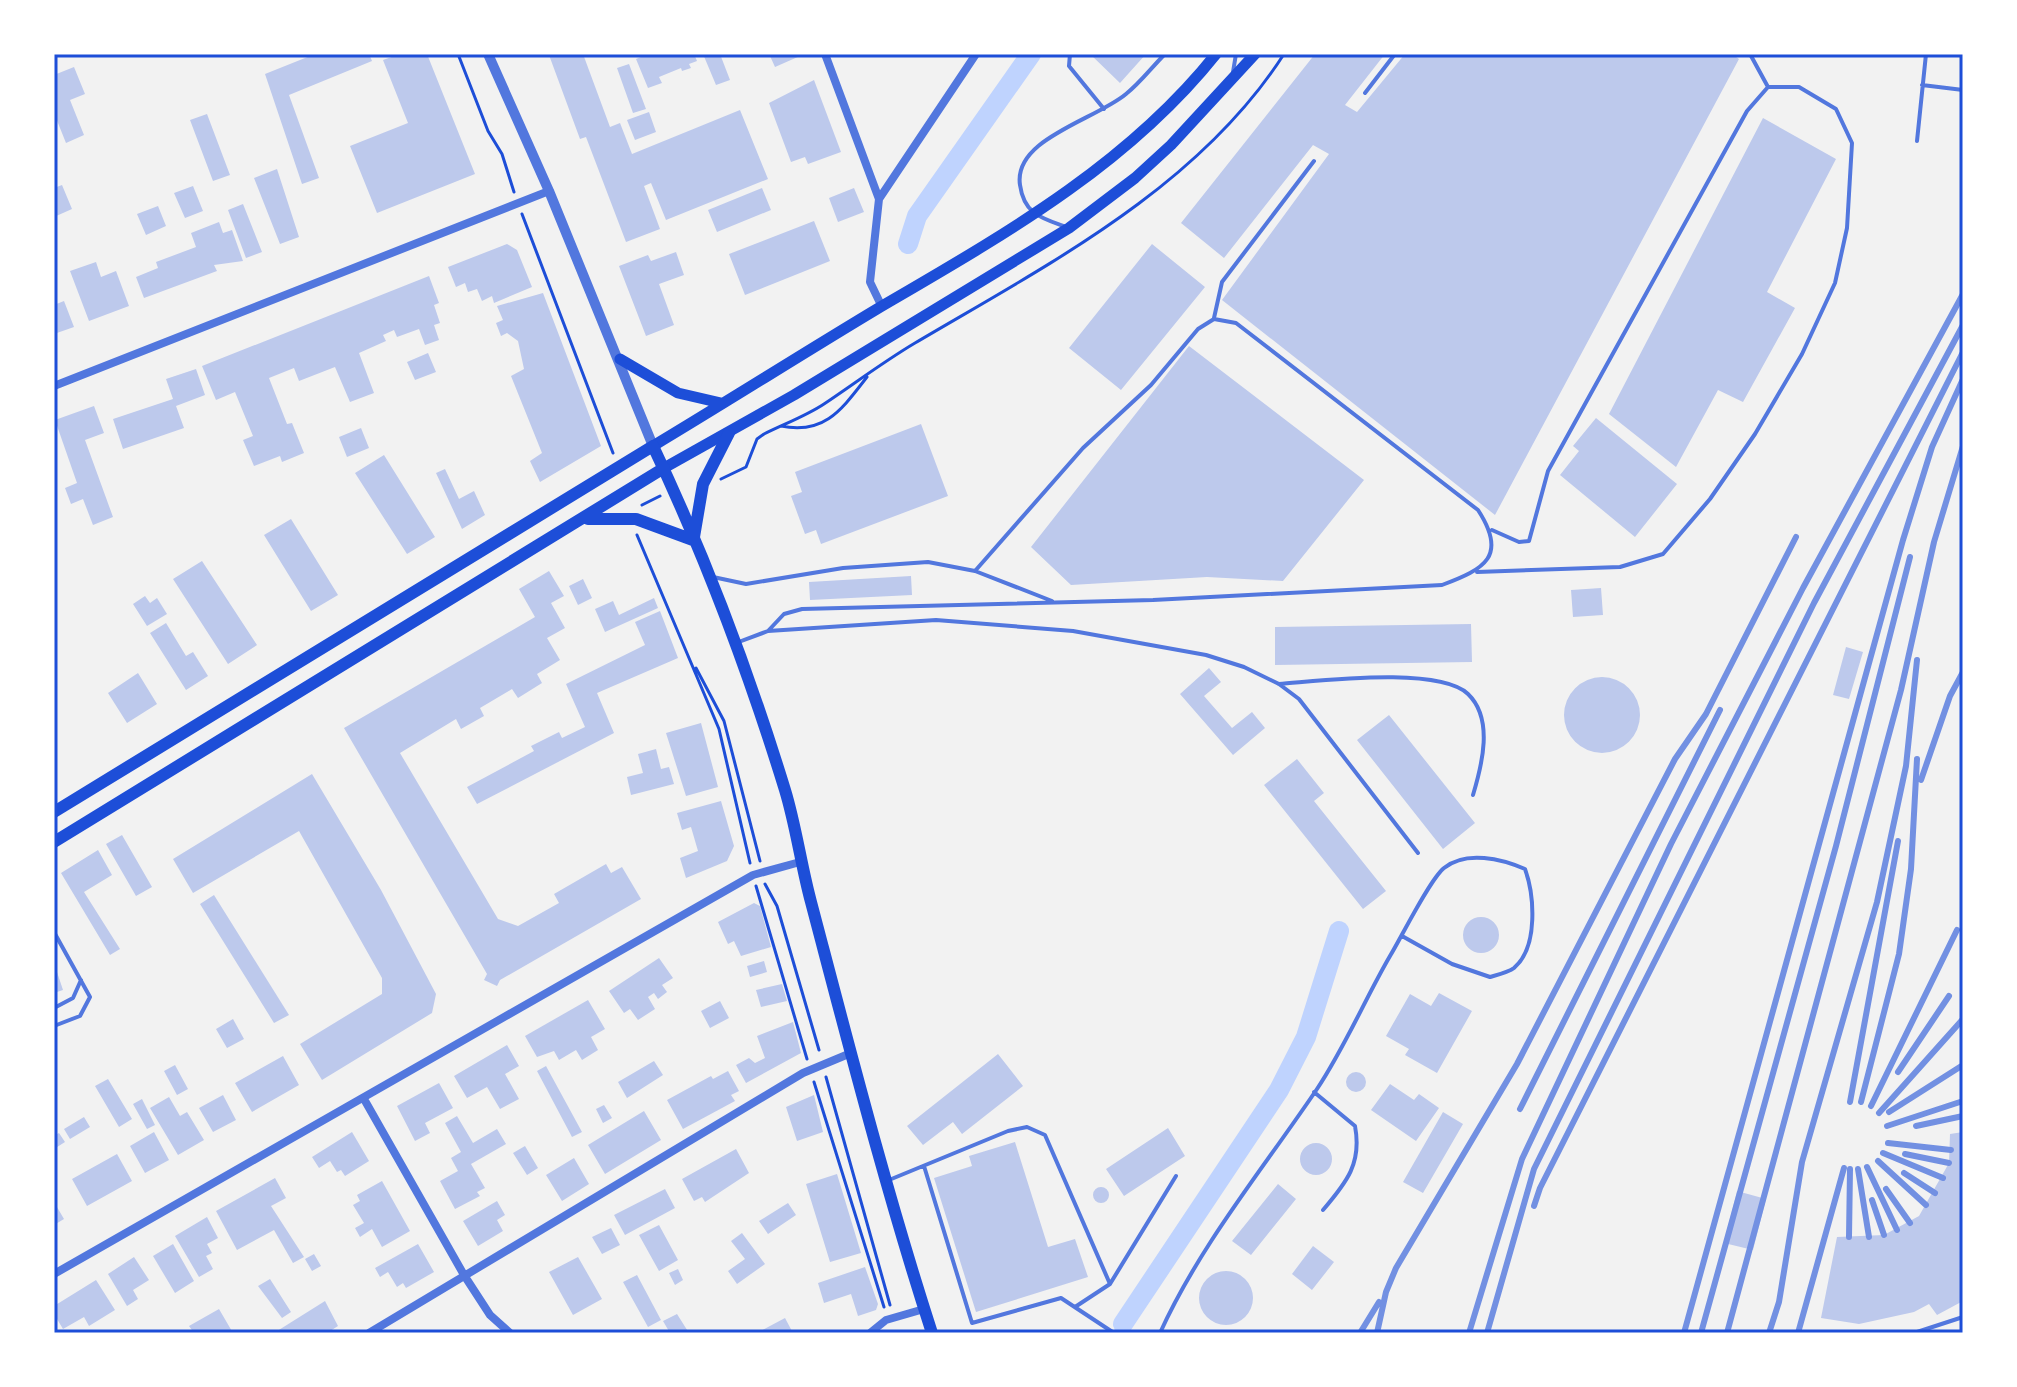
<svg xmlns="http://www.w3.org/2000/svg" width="2017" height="1387" viewBox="0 0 2017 1387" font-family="'Noto Serif',serif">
  <rect width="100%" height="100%" fill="#f2f2f2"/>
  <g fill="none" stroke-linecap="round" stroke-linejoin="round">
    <path stroke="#bfd3fe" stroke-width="20" d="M908,244L917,216L1031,54
      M1123,1324L1279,1090L1306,1037L1339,931"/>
  </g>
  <path fill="#bdc9ec" d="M315,54H369L372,61L289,95L319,178L302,184L265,74Z
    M400,54H427L475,174L377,213L350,146L408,123L383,60Z
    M583,54L610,127L620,123L632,154L740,110L768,179L666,220L651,183L644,186L660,229L626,242L586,137L580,139L549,55Z
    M648,54H694L697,61L689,64L691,68L682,71L681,68L659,77L662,83L648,88L636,59Z
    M703,54H720L730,80L716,85Z
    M765,54H799L800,56L775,67L770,56Z
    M1090,54H1146L1120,83Z
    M1315,54H1385L1345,105L1357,112L1405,54H1732L1739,59L1495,515L1222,300L1329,154L1313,145L1224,258L1181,223Z
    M629,64L646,109L633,113L617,68Z
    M74,67L85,94L70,100L84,135L66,143L54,113V75Z
    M814,80L841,152L808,164L805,157L791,162L769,103Z
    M649,112L656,132L635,140L627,120Z
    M207,114L230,175L213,181L190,120Z
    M1763,118L1836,159L1767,292L1795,308L1743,402L1718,390L1676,467L1609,414Z
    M277,169L299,237L280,244L254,178Z
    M62,185L72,209L54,217V188Z
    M193,186L203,211L185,218L174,193Z
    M762,188L771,210L717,232L708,210Z
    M854,188L864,212L838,222L829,198Z
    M243,204L262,252L246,258L228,210Z
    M158,206L166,226L146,235L137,214Z
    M814,221L830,261L745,295L729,254Z
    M219,222L223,233L232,230L243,261L214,265L217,271L144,298L136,277L158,268L156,262L196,247L191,233Z
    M507,244L517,250L532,287L494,303L492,296L482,301L477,289L468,292L465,283L456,287L448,267Z
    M1152,244L1205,287L1121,390L1069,348Z
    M676,252L684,275L659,284L674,325L646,336L619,266L648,255L651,261Z
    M96,262L101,277L116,271L129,306L89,321L70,271Z
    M429,276L439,303L434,305L440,323L434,325L439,340L425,345L419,329L397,337L394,330L383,335L386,341L359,353L374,393L350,402L335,367L299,381L294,368L269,378L287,424L292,423L304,453L282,462L280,456L254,466L243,440L253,436L235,392L216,400L202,366Z
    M543,293L601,446L540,482L530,461L542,453L511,376L524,369L518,341L507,333L501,336L496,323L503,320L497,306Z
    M64,301L74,327L54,334V305Z
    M1189,346L1364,480L1283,581L1207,577L1071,585L1031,547Z
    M428,353L436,372L415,380L407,362Z
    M196,369L205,395L176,406L184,428L123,449L113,419L173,399L166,379Z
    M94,406L104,433L85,440L113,517L93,525L83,499L71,504L65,488L77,483L55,420Z
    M1596,418L1677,484L1635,537L1560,475L1579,451L1573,446Z
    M921,424L948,496L821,544L816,530L805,534L791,496L802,492L795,472Z
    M361,428L369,448L347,457L339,437Z
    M384,455L435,537L407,554L355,473Z
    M445,469L459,499L474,491L485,515L462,529L436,473Z
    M291,519L338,595L311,611L264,535Z
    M202,561L257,645L228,664L173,579Z
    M549,571L564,596L551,603L565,628L547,638L560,660L537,674L542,683L518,698L512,689L480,708L484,716L461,729L456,719L400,753L498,919L518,926L559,903L554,894L606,864L611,873L622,867L641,899L500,980L497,986L484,980L487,974L344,728L535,617L519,589Z
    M911,576L912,595L810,600L809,582Z
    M583,579L592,598L578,605L569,586Z
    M1601,588L1603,615L1573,617L1571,590Z
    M145,596L150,603L157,598L167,614L147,626L133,604Z
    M654,598L658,608L605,632L595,609L613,601L619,615Z
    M660,611L678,658L597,693L614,733L477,804L467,787L534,751L531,746L559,732L562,738L585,727L566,684L645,645L635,622Z
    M166,623L186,656L193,652L208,676L186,690L150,633Z
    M1471,624L1472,662L1275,665V627Z
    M1846,647L1863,652L1849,699L1833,695Z
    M1209,668L1221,682L1204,696L1232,728L1252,712L1265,728L1233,755L1180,694Z
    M138,673L157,704L127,723L108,693Z
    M1564 715a38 38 0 1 1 76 0a38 38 0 1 1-76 0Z
    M1389,715L1475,823L1443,849L1357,740Z
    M701,723L718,787L686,796L666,733Z
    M656,749L661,769L669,767L674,784L631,795L627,777L643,773L638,754Z
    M1297,759L1324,793L1314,801L1386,891L1363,909L1264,785Z
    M312,774L381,890L436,994L432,1013L322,1080L300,1044L382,994V978L299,831L193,893L173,859Z
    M721,801L734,846L727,861L686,878L680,858L698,851L691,827L682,830L677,813Z
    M122,835L152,887L136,896L106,844Z
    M98,850L112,875L84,892L120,949L110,955L61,873Z
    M214,895L289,1015L274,1023L200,904Z
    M754,903L760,906L771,947L741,956L734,941L728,944L718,922Z
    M1463 935a18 18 0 1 1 36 0a18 18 0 1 1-36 0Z
    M659,958L673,978L662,985L667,992L658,999L654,993L648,997L655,1009L638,1020L630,1009L624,1013L609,991Z
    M764,961L767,972L750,977L747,966Z
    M54,963L63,990L54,993Z
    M782,984L787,1001L761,1007L756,990Z
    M1439,993L1472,1011L1437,1073L1405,1055L1409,1049L1386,1036L1410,994L1431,1006Z
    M588,1000L605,1029L591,1037L598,1050L582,1060L576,1050L559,1060L554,1051L537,1057L525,1036Z
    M720,1001L729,1018L710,1028L701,1011Z
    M233,1019L244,1039L227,1048L216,1029Z
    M793,1022L801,1053L746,1083L736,1065L749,1058L755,1063L765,1058L757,1036Z
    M507,1045L519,1066L505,1074L519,1099L500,1109L487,1087L467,1098L454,1076Z
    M998,1054L1023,1086L962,1134L953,1122L923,1145L907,1126Z
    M283,1056L299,1085L252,1112L235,1083Z
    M654,1061L663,1075L627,1098L618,1082Z
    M175,1065L188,1089L177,1095L164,1071Z
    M546,1066L582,1132L572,1137L537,1071Z
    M728,1071L739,1091L731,1095L735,1101L683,1129L667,1100L711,1076L713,1079Z
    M1346 1082a10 10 0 1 1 20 0a10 10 0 1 1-20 0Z
    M108,1079L132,1119L119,1127L95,1086Z
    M439,1083L453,1108L425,1123L430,1133L415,1141L397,1106Z
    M1390,1084L1414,1100L1419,1094L1439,1108L1416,1141L1371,1110Z
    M223,1095L236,1120L213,1132L199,1108Z
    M814,1095L823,1132L797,1141L786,1107Z
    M169,1097L180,1116L187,1112L204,1140L178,1155L150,1108Z
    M142,1099L155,1125L147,1129L133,1104Z
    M604,1105L612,1118L603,1123L596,1109Z
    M644,1111L661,1140L605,1174L588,1145Z
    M1443,1112L1463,1124L1423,1193L1403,1182Z
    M457,1116L473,1143L497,1129L506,1144L471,1164L485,1188L477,1192L480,1196L455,1209L440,1181L458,1171L451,1158L461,1152L445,1123Z
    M84,1117L90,1127L70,1139L64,1129Z
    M1168,1128L1185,1156L1124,1196L1106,1169Z
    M154,1132L169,1160L145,1173L130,1146Z
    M352,1132L369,1161L345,1176L341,1170L337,1172L330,1161L319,1168L312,1157Z
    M1963,1132V1301L1937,1315L1929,1304L1914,1312L1859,1324L1821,1318L1837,1237L1884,1235L1919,1216L1949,1163L1950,1134Z
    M59,1133L65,1142L54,1149V1136Z
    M1015,1142L1048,1247L1075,1239L1088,1277L976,1312L934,1178L972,1166L969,1156Z
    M1300 1159a16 16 0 1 1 32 0a16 16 0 1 1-32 0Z
    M525,1146L538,1168L527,1175L513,1153Z
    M736,1149L749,1173L705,1202L702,1197L694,1201L682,1179Z
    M117,1154L132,1181L87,1206L72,1179Z
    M574,1158L589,1184L562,1201L546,1175Z
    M837,1174L861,1253L830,1262L806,1184Z
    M275,1178L286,1198L271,1206L304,1257L293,1263L274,1230L237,1250L216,1211Z
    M382,1181L410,1231L382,1247L372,1229L360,1237L355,1228L364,1223L353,1205L360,1201L357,1195Z
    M1278,1184L1296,1199L1251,1255L1232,1241Z
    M1093 1195a8 8 0 1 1 16 0a8 8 0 1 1-16 0Z
    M665,1189L675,1208L625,1235L614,1215Z
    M1737,1191L1766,1199L1753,1250L1724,1243Z
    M497,1201L505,1215L497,1220L503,1231L478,1246L463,1221Z
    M54,1202L64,1219L54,1225Z
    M788,1203L796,1215L768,1234L759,1221Z
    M207,1217L218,1238L207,1244L212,1253L206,1256L213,1269L199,1277L175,1236Z
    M659,1225L678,1260L659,1271L639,1235Z
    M611,1228L620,1245L602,1254L592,1237Z
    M742,1233L765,1264L737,1284L728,1271L745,1259L731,1241Z
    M173,1244L194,1281L175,1293L153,1256Z
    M418,1244L434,1272L406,1288L403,1283L397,1287L388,1272L380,1277L375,1268Z
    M1313,1246L1334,1262L1312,1290L1292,1274Z
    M314,1254L321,1266L312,1271L305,1259Z
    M134,1257L149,1280L133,1290L138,1299L127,1306L108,1274Z
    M578,1257L602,1299L573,1315L549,1272Z
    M865,1267L878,1304L876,1310L858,1316L851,1294L824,1303L818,1283Z
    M678,1269L683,1280L675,1285L669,1273Z
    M1199 1298a27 27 0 1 1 54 0a27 27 0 1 1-54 0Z
    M637,1275L661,1320L648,1327L623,1282Z
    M270,1279L291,1312L282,1318L258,1286Z
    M96,1280L115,1310L89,1326L84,1317L63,1329L54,1314V1306Z
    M325,1301L338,1326L327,1333H274Z
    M219,1309L233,1333H194L189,1326Z
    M677,1314L689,1333H670L663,1321Z
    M785,1318L793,1333H757Z"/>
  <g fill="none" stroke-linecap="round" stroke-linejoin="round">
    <path stroke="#1d4ed8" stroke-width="3" d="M458,54L488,131L502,154L514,192
      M522,214L613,453
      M781,426C825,435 842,409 867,377
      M721,479L746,467L757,439L764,434C784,424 806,416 824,404C854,384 883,362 915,343C1047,265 1198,188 1284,54
      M642,505L660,496
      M637,535L719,729L750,863
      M696,668L724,721L760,861
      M765,884L777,906L819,1050
      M756,886L807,1059
      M826,1077L890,1305
      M814,1082L884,1307"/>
    <path stroke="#5277de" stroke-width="4" d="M1070,54L1069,66L1104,109
      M1750,54L1768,87
      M1233,72L1236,54
      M1922,85L1963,90
      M1365,93L1395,54
      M1917,141L1926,54
      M1066,227C1041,218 1024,214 1020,185C1013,139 1095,120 1126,94C1140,83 1152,67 1165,54
      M1214,318L1222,282L1314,161
      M1477,572L1620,567L1663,554L1710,499L1755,434L1802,354L1835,283L1847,228L1852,143L1836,109L1799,87H1768L1747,111L1548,471L1529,541L1519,542L1492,530
      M713,577L746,584L843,568L928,562L975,571L1052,601
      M768,631L784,614L802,609L1153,600L1442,585C1485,569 1508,556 1478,510L1236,323L1214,319L1198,329L1151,385L1083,448L975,571
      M736,643L768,631L936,620L1073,631L1206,655L1244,667L1279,684L1299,699L1418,853
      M1279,684C1321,681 1438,666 1468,694C1494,719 1482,765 1473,795
      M54,1008L73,998L81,980
      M54,1026L80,1016L90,997L54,932
      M1314,1092L1355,1126C1362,1163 1347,1182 1323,1210
      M924,1166L972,1323L1061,1298L1114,1333
      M889,1180L1008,1131L1027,1127L1045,1135L1110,1284L1075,1307
      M1110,1284L1176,1176
      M1160,1333C1200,1245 1263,1169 1317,1089C1345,1047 1365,999 1390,956C1401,938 1430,879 1444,868C1466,850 1502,859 1525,869C1534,894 1539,947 1514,968C1509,972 1497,975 1490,977L1452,964L1402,936
      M1914,1333L1963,1317"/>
    <path stroke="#5277de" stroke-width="8" d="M825,54L879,199L870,282L882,307
      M879,199L976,54
      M54,386L549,191
      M364,1099L464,1275L490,1315L510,1333
      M54,1274L753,875L800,862
      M369,1333L803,1073L851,1053
      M870,1333L886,1320L924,1309"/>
    <path stroke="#5277de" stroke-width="10" d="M488,54L549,191L653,446"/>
    <path stroke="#1d4ed8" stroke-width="11" d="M620,359L678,393L721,403
      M653,446C728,401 802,354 877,309C1000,237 1126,167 1216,54
      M664,468L794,395L1069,228L1135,178L1171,145L1255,54"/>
    <path stroke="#1d4ed8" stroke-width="12" d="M588,519H636L693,540
      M694,537L703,484L729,433
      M54,812L653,446C705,556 749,673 785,790C796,826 801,865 811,902C849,1046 886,1191 932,1333
      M54,842L664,468"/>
    <path stroke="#7290e2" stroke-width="6" d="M1921,780L1950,696L1963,672
      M1898,1072L1949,996
      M1850,1102L1898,841
      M1861,1102L1899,954L1911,869L1917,759
      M1871,1106L1957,930
      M1520,1109L1720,710
      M1889,1112L1963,1065
      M1879,1113L1963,1019
      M1887,1126L1963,1101
      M1916,1126L1963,1116
      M1888,1143L1951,1150
      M1883,1153L1943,1178
      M1905,1154L1949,1163
      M1878,1161L1926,1205
      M1867,1167L1897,1230
      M1858,1169L1869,1237
      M1904,1173L1935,1193
      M1886,1189L1910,1223
      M1872,1200L1884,1235
      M1534,1206L1540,1188L1963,352
      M1849,1237L1850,1169
      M1360,1333L1379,1302
      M1377,1333L1386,1292L1396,1268L1517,1064L1675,759L1706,714L1796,537
      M1469,1333L1522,1159L1671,844L1803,588L1963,294
      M1487,1333L1534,1169L1814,603L1963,325
      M1684,1333L1903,540L1932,447L1963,379
      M1701,1333L1836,846L1910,557
      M1727,1333L1901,690L1934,542L1963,446
      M1769,1333L1779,1302L1802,1162L1877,902L1906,766L1917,660
      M1798,1333L1844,1168"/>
  </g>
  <rect width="2017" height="1387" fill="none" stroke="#ffffff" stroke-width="112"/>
  <rect x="56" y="56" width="1905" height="1275" fill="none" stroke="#1d4ed8" stroke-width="3"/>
</svg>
